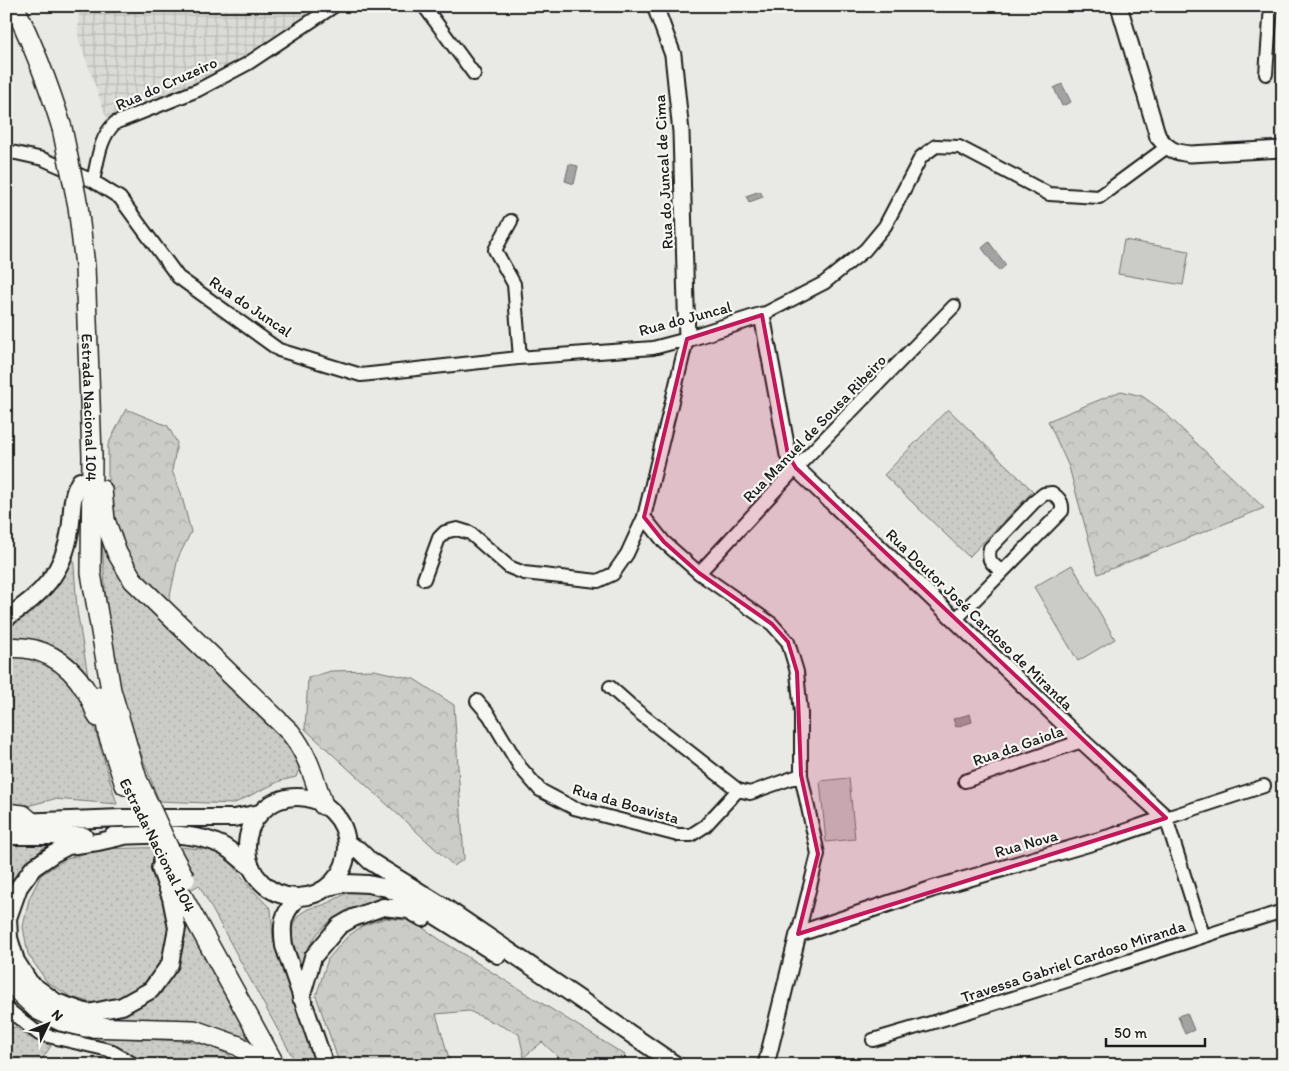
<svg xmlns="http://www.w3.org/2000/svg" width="1289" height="1071" viewBox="0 0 1289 1071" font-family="Itim,sans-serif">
  <defs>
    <pattern id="industrial-grid" width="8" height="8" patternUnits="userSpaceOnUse" patternTransform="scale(1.25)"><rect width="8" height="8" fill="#dadad6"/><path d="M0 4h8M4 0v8" fill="none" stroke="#babab7"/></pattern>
    <pattern id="grass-dots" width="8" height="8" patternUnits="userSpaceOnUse" patternTransform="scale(1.25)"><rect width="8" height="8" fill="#cbcbc7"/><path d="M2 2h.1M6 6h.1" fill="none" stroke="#aeaeaa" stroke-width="1.8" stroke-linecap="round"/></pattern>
    <pattern id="forest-crowns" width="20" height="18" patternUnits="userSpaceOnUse" patternTransform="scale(1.25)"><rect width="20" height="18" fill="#cbcbc7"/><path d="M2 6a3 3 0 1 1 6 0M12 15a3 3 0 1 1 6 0" fill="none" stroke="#aeaeaa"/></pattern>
  </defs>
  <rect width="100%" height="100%" fill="#e9e9e5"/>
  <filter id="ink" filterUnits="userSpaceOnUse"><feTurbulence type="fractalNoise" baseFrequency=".02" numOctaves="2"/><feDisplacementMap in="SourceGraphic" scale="10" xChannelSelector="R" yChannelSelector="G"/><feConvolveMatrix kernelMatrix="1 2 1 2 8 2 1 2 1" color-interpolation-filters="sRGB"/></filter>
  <g filter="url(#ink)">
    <path fill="url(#industrial-grid)" d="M79,6H320L290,29L204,80L107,119L78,37Z"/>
    <path fill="url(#grass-dots)" stroke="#747472" d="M948,409L1033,491L969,557L884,475Z
      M101,525L284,732L300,766L296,777L280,781L233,804L159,801L124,709L107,618Z
      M73,552L77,610L89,682L6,641V624Z
      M19,655L44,660L69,676L86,699L117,804L54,799L23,807L6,803V658Z
      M6,844L46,845C29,861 12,877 6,900Z
      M179,847L211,850L230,861L248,885L271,909L273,939L319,1065H297L199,885L166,904L170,934L161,965L145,983L117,1000L99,1004L73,998L47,982L28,954L23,927L29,899L41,875L64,860L97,849Z
      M352,891H368L390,898C365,902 334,913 317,934C310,943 306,955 300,965C294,945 283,921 308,909C312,907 318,907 323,905C333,901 342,895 352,891Z
      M187,919L253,1044L209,1028L83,1018L127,1014L161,993L179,964L185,938Z
      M6,991L24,1011L44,1025L74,1033L112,1038L184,1041L203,1044L225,1053L247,1065H152L99,1040L45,1030L22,1015L6,1001Z
      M15,1027L29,1037L51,1046L38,1065H6V1030Z
      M95,1057L127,1065H91Z"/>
    <path fill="url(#forest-crowns)" stroke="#747472" d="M1121,391L1142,396L1163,411L1264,508L1098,574L1069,467L1048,421Z
      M126,409L168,426L177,443L172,471L181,493L191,532L178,558L168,605L133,566L119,534L108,489V445Z
      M374,670L414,679L454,705L464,859L454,866L305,729L308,678L331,671Z
      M386,918L413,921L442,941L625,1055L620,1065H598L593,1059L581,1065H567L542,1042L524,1057L519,1034L469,1011L436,1014L451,1065H340L316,996L328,959L347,937L362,926Z"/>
    <path fill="#cbcbc7" stroke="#747472" d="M1124,240L1189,251L1183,285L1118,274Z
      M1072,565L1115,639L1078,661L1034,587Z
      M849,778L855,839L826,842L820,781Z"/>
    <path fill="#a3a3a1" stroke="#6d6d6c" d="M1062,84L1071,102L1062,106L1054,88Z
      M569,164L578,166L574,184L565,181Z
      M760,191L763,197L749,202L746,196Z
      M989,242L1006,265L999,271L982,248Z
      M970,714L972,722L956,727L953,719Z
      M1187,1013L1194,1030L1185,1034L1178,1016Z"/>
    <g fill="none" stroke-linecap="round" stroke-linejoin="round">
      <g stroke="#1c1c1c" stroke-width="16">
        <path id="minor" d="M424,6L474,74
          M1266,74L1271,6
          M6,152L16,153L43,159L93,181L120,198L178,277L279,350L361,375L518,358L653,348L687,339L644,517L627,554L613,574L598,581L524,573L509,567L470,533L457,529L445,532L439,538L424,579
          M93,181C98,161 99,138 115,123L198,90L247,64L334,6
          M511,221L495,250L514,284L520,358
          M762,315L824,283L865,250L885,226L921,157L936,146L959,147L1049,194L1099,197L1167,147
          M644,517L664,542L699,573L772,624L788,642L797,672L801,713V775L818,854L798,934
          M699,573L796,468L954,306
          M955,620L1062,511C1063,502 1059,498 1052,493L1044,494L1034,502L990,548C987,562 992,563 1002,572
          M610,687L637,711L738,790L750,793L801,775
          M477,701L489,715L520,767L540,790L574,808L678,835H691L705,826L738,790
          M965,781L1082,741
          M1203,935L1166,818L1264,786
          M6,1008L39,1034L109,1050L135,1065
          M873,1040C952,1017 1031,993 1109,967C1167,949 1224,929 1283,911"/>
      </g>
      <g stroke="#1c1c1c" stroke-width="19">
        <path id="tertiary" d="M655,6L673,55L681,132L687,339L762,315L788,455L796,468L1082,741L1166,818L1111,837L932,889L798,934L766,1065
          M1119,6L1158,137C1169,150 1174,152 1190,154L1283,149"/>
      </g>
      <g stroke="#1c1c1c" stroke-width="20">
        <path id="secondary" d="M6,618C41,596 64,572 70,530C73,512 70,497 80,481
          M247 847a50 50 0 1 1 100 0a50 50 0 1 1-100 0Z
          M18,822L122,818H234L260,813
          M6,836H84
          M113,836C150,836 187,829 221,845C232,850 242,861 252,868
          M125,836L98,842L68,846L53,854L33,868L19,887L8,918L9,938L16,961L30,983L56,1002L88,1013L122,1006L151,990L170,964L177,928L171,898L160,868
          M347,844L359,850L370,861L381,868L446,908L676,1065
          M328,887L347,883L368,884L387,888L406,897L498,955
          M298,897C282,915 281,923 284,946L325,1065
          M301,998L313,957L339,926L353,918L383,907L409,910L423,918"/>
      </g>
      <g stroke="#1c1c1c" stroke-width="22">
        <g id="primary">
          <path d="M14,6C34,46 49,86 62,128"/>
          <path id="s1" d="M78,206L85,266L92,456L91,573L111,690L137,779"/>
          <path d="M102,490L105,520L117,553L133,580L290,732C308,754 314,778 323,805"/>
          <path d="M6,648C39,644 68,661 85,689C91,697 94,708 98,717"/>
          <path d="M101,696L108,734L125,785"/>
          <path d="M6,813L23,815L30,821"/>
          <path d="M163,861L275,1065"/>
          <path d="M6,973L20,993L38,1010L61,1021L86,1027L194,1030L239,1046L263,1065"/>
        </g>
      </g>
      <use href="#minor" stroke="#f6f6f2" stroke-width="12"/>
      <use href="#tertiary" stroke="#f6f6f2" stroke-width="15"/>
      <use href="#secondary" stroke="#f6f6f2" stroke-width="16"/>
      <use href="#primary" stroke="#f6f6f2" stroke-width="19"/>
      <g stroke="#1c1c1c" stroke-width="22" stroke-linecap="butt">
        <path id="primary-bridge" d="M62,128L78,206
          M137,779L169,849L185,879"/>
      </g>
      <use href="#primary-bridge" stroke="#f6f6f2" stroke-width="19"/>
    </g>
  </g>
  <path fill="#c2185b" fill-opacity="0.2" stroke="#c2185b" stroke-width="4" stroke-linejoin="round" d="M762,315L788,455L796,468L1166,818L798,934L818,854L801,775L797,672L788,642L772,624L699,573L664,542L644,517L687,339Z"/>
  <g text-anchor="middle" stroke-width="4.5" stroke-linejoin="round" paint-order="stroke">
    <g font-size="16" fill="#1c1c1c" stroke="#f6f6f2">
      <text transform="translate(166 83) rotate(-24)" y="6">Rua do Cruzeiro</text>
      <text transform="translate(663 172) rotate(-93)" y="6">Rua do Juncal de Cima</text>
      <text transform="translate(251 306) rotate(34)" y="6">Rua do Juncal</text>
      <text transform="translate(685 318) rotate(-15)" y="6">Rua do Juncal</text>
      <text dy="6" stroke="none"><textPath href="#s1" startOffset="202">Estrada Nacional 104</textPath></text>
      <text transform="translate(814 428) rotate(-46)" y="6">Rua Manuel de Sousa Ribeiro</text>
      <text transform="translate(980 619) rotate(44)" y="6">Rua Doutor José Cardoso de Miranda</text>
      <text transform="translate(1018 745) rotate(-19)" y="6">Rua da Gaiola</text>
      <text transform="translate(626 803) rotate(16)" y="6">Rua da Boavista</text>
      <text transform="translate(1026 843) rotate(-16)" y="6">Rua Nova</text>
      <text transform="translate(158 845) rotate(63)" y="6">Estrada Nacional 104</text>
      <text transform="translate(1073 961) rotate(-18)" y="6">Travessa Gabriel Cardoso Miranda</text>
    </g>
  </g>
  <rect width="1289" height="1071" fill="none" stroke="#f6f6f2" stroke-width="25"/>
  <rect x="12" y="12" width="1264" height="1046" fill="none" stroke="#1c1c1c" stroke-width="2" filter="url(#ink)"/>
  <g transform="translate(48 1024) rotate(47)" stroke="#f6f6f2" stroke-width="4" paint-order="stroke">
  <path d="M0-4L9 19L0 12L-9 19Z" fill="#1c1c1c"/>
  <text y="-8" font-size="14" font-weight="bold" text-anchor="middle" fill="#1c1c1c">N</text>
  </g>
  <path d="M1106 1038v8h99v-8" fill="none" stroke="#1c1c1c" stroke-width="2.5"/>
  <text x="1114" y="1038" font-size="15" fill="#1c1c1c" stroke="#f6f6f2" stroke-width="4" paint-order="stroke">50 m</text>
</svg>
